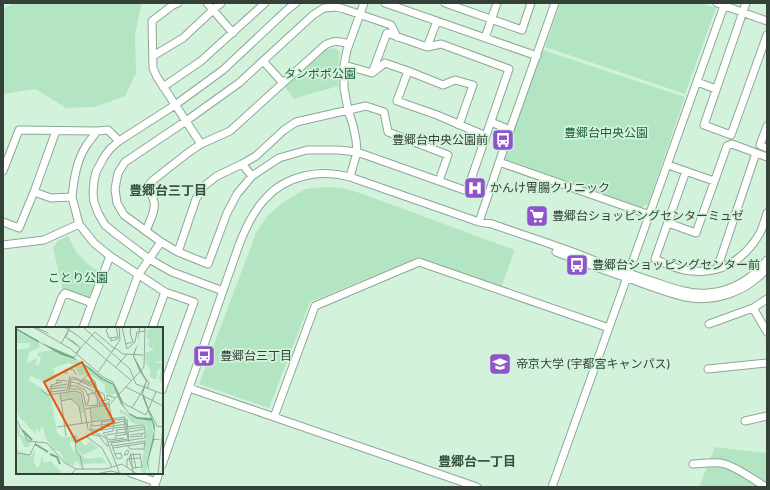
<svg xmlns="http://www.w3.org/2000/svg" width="770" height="490" viewBox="0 0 770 490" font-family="Cabin,'Noto Sans JP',sans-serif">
  <rect width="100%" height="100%" fill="#d3f2dc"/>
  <path fill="#b4e5c3" d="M14,3H144L141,5L135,36L136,73L125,96L95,107L66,108L35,89L3,94V9Z
    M560,3H701L716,8L685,94L545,47Z
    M335,48L340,52L337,75L339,86L313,93L294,99L284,86L323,50Z
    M543,50L685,97L648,204L640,208L507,162L504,155Z
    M323,187L342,188L360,193L515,250L501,288L419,257L310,302L269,408L199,384L256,233L268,215L282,203L293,196L306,189Z
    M68,236L77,253L91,267L101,271L91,301L63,291L53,248L58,241Z
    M715,447L766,453L767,450V487H699Z"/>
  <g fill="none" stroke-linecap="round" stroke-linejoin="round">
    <g stroke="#8ba893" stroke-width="9">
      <path id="minor" d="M178,3L173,5L152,21L153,68L157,77L201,144
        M207,3L213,10L221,3
        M385,3L537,56
        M445,3L522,30L531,3
        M717,3L767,21
        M746,3L704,125L731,135L767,35
        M485,38L497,3
        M427,47L437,21
        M153,56L183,38L213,10L233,33
        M263,61L283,83
        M344,65L372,73L385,63L408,71L397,101L437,115L486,136
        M408,71L443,85L455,80L473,85L459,125
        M372,73L387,33L427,47L441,44L509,69L467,191L357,152L339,150H307L279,158L252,176L237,194L227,213L208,264L178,252L161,242L124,215L117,203L115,189L118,173L125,162L186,121L239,83L313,15L324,8L336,7L344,9L391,25L397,37
        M697,82L716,89
        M163,87L201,61L265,3
        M491,122L510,130
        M767,126L760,145L767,148
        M56,131L34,192L51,198L72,197C74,179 76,162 86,146C89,141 94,136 97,131L108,130L119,141
        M499,162L650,215
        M242,164L252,176
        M668,165L714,181
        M3,171L19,130L97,131
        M686,171L655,259C664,263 674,268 684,270C718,276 743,262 760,233C763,227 765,219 767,213
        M350,177L357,152L356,140L353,125L348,110L344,88V65L347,50L364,3
        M72,197L79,224L94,243L110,256L165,292L194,302L162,390
        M3,222L19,228L34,192
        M479,222L510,130L555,3
        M668,223L696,233L727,146L732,144L767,157
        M146,231C149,222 156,211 154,202C153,196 149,192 148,186L152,181L189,152L201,144L230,131L325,45C335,40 338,41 349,44
        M3,245L44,240L79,224
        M178,252L196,199L204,186L217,176L242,164L256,156L284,130L296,122L366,106L384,112L388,132L448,155L439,181
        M556,252C582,262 609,272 636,281C652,287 668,293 685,297C715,303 747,292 767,268
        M717,269L756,153
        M223,291L172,272L149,259L116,234L105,225L98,213L94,202L93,193L94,181L96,172L104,157L110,149L119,141L175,105L223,70L288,9L296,3
        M767,299L753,308L767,332
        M709,324L753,308
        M50,328L62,297L65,293L92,303L110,256
        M83,328L92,303
        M119,328L138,275L161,242
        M152,328L165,292
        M708,369L767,363
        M189,388L274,417L477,487
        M274,417L315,306L419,262L609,328
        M745,421L767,416
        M693,464C703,464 715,461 725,464C738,468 754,480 766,487
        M162,465L239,245C245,229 253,212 265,199C286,175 320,169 350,177L479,222L492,224C520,234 549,243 578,254C602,264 627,273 652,281C670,287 689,295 708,293C732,291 752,279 767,260
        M131,473L156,482
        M154,487L159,473
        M552,487L725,3"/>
    </g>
    <use href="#minor" stroke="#fff" stroke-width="7"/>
  </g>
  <defs>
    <g id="bus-square" transform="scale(1.15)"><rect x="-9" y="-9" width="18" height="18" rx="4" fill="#8f54ca" stroke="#d3f2dc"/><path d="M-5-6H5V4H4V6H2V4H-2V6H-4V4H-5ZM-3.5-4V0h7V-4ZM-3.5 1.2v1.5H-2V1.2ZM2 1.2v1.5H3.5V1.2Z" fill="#fff"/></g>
    <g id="hospital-square" transform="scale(1.15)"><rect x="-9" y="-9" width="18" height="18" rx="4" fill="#8f54ca" stroke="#d3f2dc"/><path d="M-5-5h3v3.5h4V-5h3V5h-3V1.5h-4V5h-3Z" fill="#fff"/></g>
    <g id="supermarket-square" transform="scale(1.15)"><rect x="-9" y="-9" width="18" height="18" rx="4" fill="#8f54ca" stroke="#d3f2dc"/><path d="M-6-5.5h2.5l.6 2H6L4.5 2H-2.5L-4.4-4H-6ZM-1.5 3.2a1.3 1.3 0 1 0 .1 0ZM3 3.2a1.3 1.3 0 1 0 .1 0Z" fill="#fff"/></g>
    <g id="university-square" transform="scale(1.15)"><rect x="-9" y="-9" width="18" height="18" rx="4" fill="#8f54ca" stroke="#d3f2dc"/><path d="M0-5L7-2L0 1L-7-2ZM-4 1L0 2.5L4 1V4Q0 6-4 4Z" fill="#fff"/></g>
  </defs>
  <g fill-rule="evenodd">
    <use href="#bus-square" x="503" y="140"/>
    <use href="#hospital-square" x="475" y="188"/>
    <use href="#supermarket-square" x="537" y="216"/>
    <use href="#bus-square" x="577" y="265"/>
    <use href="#bus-square" x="204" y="356"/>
    <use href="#university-square" x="500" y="364"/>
  </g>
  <g text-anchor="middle" stroke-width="3.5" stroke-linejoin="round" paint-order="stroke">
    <g font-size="12" fill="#1f5d39" stroke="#d3f2dc">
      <text x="320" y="78">タンポポ公園</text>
      <text x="606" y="137">豊郷台中央公園</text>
      <text x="78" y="282">ことり公園</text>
    </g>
    <g font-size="12" fill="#344138" stroke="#d3f2dc" text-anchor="start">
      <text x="488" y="144" text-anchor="end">豊郷台中央公園前</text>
      <text x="490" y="192">かんけ胃腸クリニック</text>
      <text x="552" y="220">豊郷台ショッピングセンターミュゼ</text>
      <text x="592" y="269">豊郷台ショッピングセンター前</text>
      <text x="220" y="360">豊郷台三丁目</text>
      <text x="516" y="368">帝京大学 (宇都宮キャンパス)</text>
    </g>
    <g font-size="13" font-weight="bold" fill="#37513f" stroke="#d3f2dc">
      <text x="168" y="195">豊郷台三丁目</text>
      <text x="477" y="466">豊郷台一丁目</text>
    </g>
  </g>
  <g transform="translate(16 327)">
    <rect width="147" height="147" fill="#d3f2dc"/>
    <path d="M138,0H147V33L139,36H147V58L143,52L145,42L141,44V52H138L133,49L135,44L130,36L129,26L138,23L131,18L134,12H131V3ZM0,4L24,17L23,21L13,25L11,36L21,31L20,38H23L25,29H21L23,25L37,23L44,29L65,35L97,58L100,66L95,69L89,66V58L72,46L64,49L58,38L52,36L37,41L40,50L26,54L15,49L12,53L27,62L35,70L41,106L46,110L61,109L69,119L74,114L82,121L67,128L61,125L60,116L53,114L57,124L71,132L86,130L90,136L67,137L65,139L60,133L57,139L49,135L44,125L38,123L30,112L27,100H25L24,106L20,101V107L4,91L0,84V23L12,21L15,16H0ZM59,65L64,67L68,86H64L63,78L55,72L45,73L44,67ZM93,78L95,91L77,94L75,81ZM104,82L122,93L136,94L137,106L130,146L125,145L131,99L116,96L111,89L104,86ZM0,96L4,100V107L16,114L12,120H8L4,110L0,109ZM0,122L15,129L20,123L17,135L21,140H23L26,130L28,136L35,134L47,147H0Z" fill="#b4e5c3"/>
    <path d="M55,0L50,10L57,14L65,21L58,31L73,40L86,51L98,57L101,62L107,78L113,86L121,90L135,91L127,71L126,64L130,54L123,43L117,29L118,25L122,16L123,0L124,1L122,16L118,29L131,54L127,66L139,99L138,112L147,113H138L132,135L134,147L131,136L138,104L136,94L121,92L114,88L105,77L97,58L85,52L63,34L45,28L21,14L58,30L64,21L49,10Z" fill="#76ad88"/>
    <path fill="none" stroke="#76ad88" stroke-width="2" d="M0,2L23,15M6,103L16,113M19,117L32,125M34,127L41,130L44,137"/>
    <path fill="none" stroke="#93ab9a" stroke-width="1" d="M17,0L55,22L87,50L97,55L107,76L130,88L140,65M19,0L32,6M48,0L61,8L116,54M67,0L114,42L120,57L147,67M93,0L90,3L93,11L102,10L100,0M106,0L111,22L119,15L121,5L130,4M95,11V14L102,12V10M45,17L54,0M109,17L117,15L114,6L115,0M99,21L107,27L127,28M60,26L79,5L99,22M100,40L111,27M124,44L133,56L131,62M82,45L104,13L103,0M52,46H49V43L57,42L60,48M66,52L79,57M41,56V53L51,54M54,56L58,55L77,64M63,57L71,48L79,54L84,79M54,59H60L69,63L73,70L72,76L70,77M34,60L51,57M110,60L147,79M34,62L50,60M25,63L32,68L59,64L65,66L72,102L90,111L103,145M35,65L51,63L54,49M35,65V58L46,55M53,65V53L57,50L79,59M44,66L50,109M76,67H79L80,68V70L81,71L82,78L70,79L67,65L63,62H54L55,53L59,52L79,61L80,68M71,68L82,64L88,67L89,74M45,74L55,72L63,79L66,96M84,74L91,73V68L99,71M85,75V77L92,76L94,73L91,72M93,77L96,93M74,81L76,95M116,81L128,61M69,82L94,77L128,40L129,0M133,83L141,99L147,100M0,92L12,114L31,116L49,136L60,142M111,92L113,115M108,94L97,97L98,101L109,100M96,96L86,98L85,95L108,92L110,108M75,97V103H86L85,98L77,99L76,96M97,99L86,100V103L97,101M97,99L110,97M41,100L109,90L112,112L92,115M97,101V104L87,106L93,113L108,111M113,102L128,100M113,105L129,102M101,106L100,103L109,102M59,108L60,125L64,128L67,143M90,108L110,105M114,108L129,106M114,110L126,109V106M100,112L99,109L112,107M93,118L91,119L83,109L73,107L71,110L86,121L96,140M96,119L129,114L128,122H114L112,119M97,121L129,116M111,123L113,124L111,128H108ZM0,126L14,128L20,115M105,126L106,131L101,132L99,127ZM115,126L113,132L117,142M117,126L120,141M99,127L95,116L129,111V100L126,98L111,100M111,140V132L124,131M55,147L60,142H90L106,137L121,147M80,147L95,144L108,147M117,147L115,128L124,127L126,140L117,141M142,147L147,100"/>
    <path fill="#df580e" fill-opacity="0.15" stroke="#df580e" stroke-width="2" d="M66,35L98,95L60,115L28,55Z"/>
    <rect width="147" height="147" fill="none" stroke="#344138" stroke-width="2"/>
  </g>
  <rect width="770" height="490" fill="none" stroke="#344138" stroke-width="8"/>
</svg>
